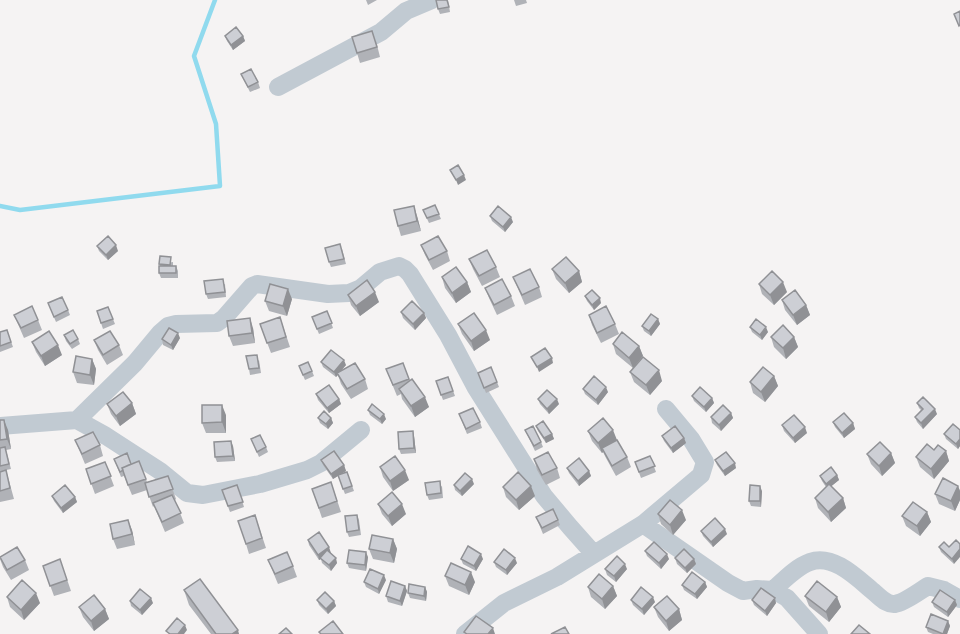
<svg xmlns="http://www.w3.org/2000/svg" width="960" height="634" viewBox="0 0 960 634" font-family="'IBM Plex Sans',sans-serif">
  <rect width="100%" height="100%" fill="#f5f3f3"/>
  <g fill="none" stroke-linecap="round" stroke-linejoin="round">
    <path stroke="#90daee" stroke-width="4.5" d="M0,206L20,210L220,186L216,124L194,56L215,0"/>
    <path stroke="#c1cad2" stroke-width="18" d="M278,87L381,32L406,11L432,0
      M77,420L135,363L160,333L168,326L176,324L217,323L224,318L252,286L257,284L328,294L349,293L361,288L380,272L399,266L405,269L410,274L448,335L476,388L544,496L570,527L594,554
      M0,426L77,420L106,436L160,471L187,493L203,495L260,484L307,470L321,463L361,430
      M643,524L728,583L743,591L757,589L773,590L787,598L819,634
      M773,590C784,580 796,567 810,562C834,553 859,580 875,593C881,598 887,605 895,604C904,603 920,591 928,586L944,590L960,599
      M465,634L504,603L557,577L643,524L701,475L705,462L691,439L666,409"/>
  </g>
  <path fill="#b0b2b7" d="M366,0H377L368,5Z
    M448,0L450,12L440,14L438,9Z
    M514,0H526L527,3L516,6Z
    M225,36H243L245,41L233,50L227,41Z
    M376,41L380,57L360,63L357,53Z
    M241,74L258,82L260,88L250,92Z
    M435,205L441,219L429,223L423,210Z
    M417,216L421,231L401,236L398,226Z
    M490,216L513,222L505,232L492,221Z
    M421,245L447,251L450,261L433,270L425,255Z
    M97,246L118,251L108,260L99,251Z
    M342,249L346,264L331,267L329,262Z
    M469,259L496,267L500,277L482,286L473,269Z
    M173,262V266H176L178,271V278H161L159,273L160,266L159,264Z
    M552,269L579,271L582,282L569,293L556,279Z
    M442,277L467,282L471,292L456,303L445,288Z
    M513,277L539,287L542,297L525,305Z
    M225,284L226,297L208,299L206,294Z
    M759,284L787,292L774,305L762,294Z
    M485,288L511,296L515,306L497,315L489,298Z
    M348,295L379,302L360,316L351,305Z
    M585,296L601,303L594,310L587,301Z
    M292,299L287,316L269,311L265,301Z
    M782,300L806,305L810,315L797,325L785,310Z
    M48,303L68,310L70,315L56,322Z
    M108,307L115,324L103,329L97,311Z
    M327,311L333,328L319,334L312,317Z
    M401,312L424,313L426,318L415,330L403,318Z
    M14,315L38,320L42,330L24,338Z
    M589,315L615,324L619,334L601,343L592,325Z
    M280,317L290,347L271,353L260,324Z
    M658,319L660,324L651,336L644,331L642,326Z
    M458,324L490,340L474,351L462,334Z
    M750,327L768,332L762,340L752,332Z
    M253,328L255,343L233,346L229,336Z
    M7,330L13,347L0,352V332Z
    M64,335L78,339L80,344L72,349L66,341Z
    M771,337H794L798,347L786,359L774,347Z
    M180,338L173,350L163,345L162,339Z
    M94,340L119,345L123,355L107,365L98,350Z
    M32,342L62,355L45,366L36,352Z
    M613,344L639,346L643,356L633,368L616,354Z
    M92,359L96,369L94,385L77,383L73,372Z
    M259,360L261,373L250,375L249,369Z
    M321,362L346,365L340,371L365,379L368,389L351,399L341,384L338,375L336,377L323,367Z
    M403,363L410,381L429,407L415,417L402,399L401,394L397,396L386,369Z
    M299,366L312,371L314,376L305,380Z
    M491,367L499,387L486,393L478,373Z
    M630,372L662,381L650,395L634,382Z
    M774,376L778,386L765,402L753,393L750,382Z
    M448,377L455,396L443,400L436,381Z
    M583,389L608,392L598,405L585,394Z
    M316,394L339,399L341,404L329,413L318,400Z
    M692,396L712,398L714,403L706,412L694,401Z
    M538,399L559,404L549,414L540,404Z
    M132,403L136,414L120,426L111,414L107,404Z
    M917,403L937,414L923,429L917,422L915,417L921,410L919,408Z
    M368,410L386,419L382,424L370,415Z
    M731,413L733,418L721,431L712,423L711,417Z
    M459,414L480,422L482,428L467,434Z
    M226,415V433H206L202,423Z
    M318,418H331L333,423L328,429L320,423Z
    M0,420L8,430L11,449L6,450L11,469L6,470L14,499L0,502Z
    M833,422L853,423L855,429L844,438L835,427Z
    M782,425L807,433L795,443L784,431Z
    M536,426L552,434L554,439L546,443L538,431Z
    M525,430L541,442L543,447L535,451Z
    M960,430V446L958,449L946,439L944,434Z
    M588,431L616,440L627,457L631,467L616,476L606,458L603,452L602,453L592,441Z
    M414,436L416,453L401,454L399,449Z
    M662,436L684,438L686,443L673,453L664,441Z
    M251,439L266,447L268,452L259,457Z
    M75,440L100,445L103,456L85,464Z
    M233,446L235,461L217,462L215,457Z
    M934,450L946,451L949,461L934,479L920,467L916,457Z
    M891,453L895,463L882,476L871,464L867,454Z
    M650,456L656,472L641,478L635,462Z
    M114,459L131,464L139,461L147,482L168,476L176,499L175,500L184,523L165,532L154,506L153,507L147,490L132,495L124,476L121,477Z
    M534,459L557,468L560,478L546,485L537,470Z
    M321,460L344,465L346,471L339,475L347,472L354,491L345,494L338,476L333,479L323,465Z
    M715,460L736,468L725,476L717,465Z
    M105,462L114,486L95,494L86,469Z
    M380,467L409,480L393,491L383,477Z
    M567,468L589,471L591,476L579,486L569,473Z
    M837,475L839,480L831,486L843,498L846,508L831,522L818,508L815,498L826,487L822,481L820,476Z
    M331,482L341,512L322,518L312,489Z
    M474,484L462,496L455,490L454,485Z
    M237,485L244,507L230,512L222,490Z
    M442,486L443,498L429,500L427,495Z
    M958,486L960,491V500L955,511L939,504L935,494Z
    M503,487L535,496L519,510L506,497Z
    M762,491L761,507L751,506L749,501Z
    M52,496L75,497L77,502L63,513L54,501Z
    M378,504L406,514L392,526L382,514Z
    M927,512L931,522L920,536L906,526L902,516Z
    M658,514L686,520L673,535L661,524Z
    M255,515L266,548L249,554L246,544Z
    M357,515L359,520L361,535L349,537L347,532Z
    M536,517L558,520L560,525L543,534Z
    M132,530L135,545L117,549L113,539Z
    M701,531L727,534L713,547L703,536Z
    M393,539L397,549L394,563L373,559L369,549Z
    M308,540L331,553L337,563L331,571L322,563L321,559L319,560L309,545Z
    M939,547H949L954,564L941,552Z
    M645,551L669,559L661,569L647,556Z
    M368,557L366,571L349,568L347,563Z
    M675,558L694,559L696,564L687,573L677,564Z
    M0,559L25,560L29,570L11,580L3,567Z
    M60,559L71,591L54,596L43,566Z
    M461,559H483L476,571L463,564Z
    M268,560L293,566L297,577L278,584Z
    M494,562L517,563L507,575L496,567Z
    M605,569H627L616,582L607,575Z
    M445,576L475,582L469,595L449,586Z
    M386,580L379,594L366,587L364,582Z
    M705,582L707,587L697,599L684,590L682,585Z
    M405,586L407,591L402,606L388,602L386,596Z
    M613,586L617,596L605,609L591,597L588,587Z
    M425,587L427,592L426,601L410,598L408,593Z
    M184,590L239,634H211L189,605Z
    M805,596L837,597L841,607L829,622L809,606Z
    M7,597L40,603L24,620L10,607Z
    M317,600L334,601L336,606L328,614L319,605Z
    M631,600L655,602L644,615L633,605Z
    M752,600L776,603L767,616L754,605Z
    M955,600L957,605L948,617L934,607L932,602Z
    M130,601L153,603L142,615L131,606Z
    M79,607L105,609L109,619L94,631L83,617Z
    M654,607L679,609L682,620L669,631L658,617Z
    M948,621L950,626L947,634H933L928,632L926,627Z"/>
  <path fill="#909195" d="M243,36L245,41L233,50L231,45Z
    M464,175L466,180L458,185L456,180Z
    M414,206L417,216L421,231L417,221Z
    M511,217L513,222L505,232L503,227Z
    M116,245L118,251L108,260L106,255Z
    M579,271L582,282L569,293L565,283Z
    M467,282L471,292L456,303L452,293Z
    M783,282L787,292L774,305L770,295Z
    M288,289L292,299L287,316L283,306Z
    M375,292L379,302L360,316L356,306Z
    M600,298L601,303L594,310L592,305Z
    M806,305L810,315L797,325L793,315Z
    M424,313L426,318L415,330L413,324Z
    M250,318L253,328L255,343L252,333Z
    M658,319L660,324L651,336L649,331Z
    M766,327L768,332L762,340L760,335Z
    M486,330L490,340L474,351L471,341Z
    M178,333L180,338L173,350L171,345Z
    M794,337L798,347L786,359L783,348Z
    M58,345L62,355L45,366L41,356Z
    M639,346L643,356L633,368L629,358Z
    M552,358L553,363L539,372L537,367Z
    M92,359L96,369L94,385L90,375Z
    M344,360L346,365L336,377L334,372Z
    M659,370L662,381L650,395L646,385Z
    M774,376L778,386L765,402L761,392Z
    M606,387L608,392L598,405L596,400Z
    M425,397L429,407L415,417L411,406Z
    M712,398L714,403L706,412L704,407Z
    M339,399L341,404L329,413L327,408Z
    M557,399L559,404L549,414L547,409Z
    M132,403L136,414L120,426L116,416Z
    M222,405L226,415V433L222,422Z
    M935,409L937,414L923,429L921,423Z
    M731,413L733,418L721,431L719,425Z
    M384,414L386,419L382,424L380,419Z
    M331,418L333,423L328,429L326,424Z
    M4,420L8,430L11,449L7,439Z
    M853,423L855,429L844,438L842,433Z
    M805,427L807,433L795,443L793,438Z
    M613,430L617,440L602,448L603,452L602,453L598,443Z
    M413,431L414,436L416,453L414,448Z
    M552,434L554,439L546,443L544,438Z
    M684,438L686,443L673,453L671,448Z
    M960,439V446L958,449L956,444Z
    M231,441L233,446L235,461L233,456Z
    M946,451L949,461L934,479L931,469Z
    M891,453L895,463L882,476L879,466Z
    M735,463L736,468L725,476L723,471Z
    M344,465L346,471L333,479L331,474Z
    M405,470L409,480L393,491L390,481Z
    M589,471L591,476L579,486L578,481Z
    M837,475L839,480L828,489L826,484Z
    M472,479L474,484L462,496L460,491Z
    M531,486L535,496L519,510L516,500Z
    M760,486L762,491L761,507L760,501Z
    M958,486L960,491V500L955,511L951,501Z
    M75,497L77,502L63,513L61,508Z
    M843,498L846,508L831,522L828,512Z
    M402,504L406,514L392,526L388,516Z
    M682,510L686,520L673,535L670,525Z
    M927,512L931,522L920,536L917,526Z
    M128,520L132,530L135,545L132,534Z
    M725,529L727,534L713,547L711,542Z
    M393,539L397,549L394,563L390,553Z
    M329,547L331,553L319,560L318,555Z
    M960,549V557L954,564L952,559Z
    M366,552L368,557L366,571L365,565Z
    M481,554L483,559L476,571L474,566Z
    M667,554L669,559L661,569L659,563Z
    M336,558L337,563L331,571L329,565Z
    M515,558L517,563L507,575L506,570Z
    M694,559L696,564L687,573L685,568Z
    M625,564L627,569L616,582L614,576Z
    M471,572L475,582L469,595L465,585Z
    M384,575L386,580L379,594L378,589Z
    M705,582L707,587L697,599L695,594Z
    M405,586L407,591L402,606L400,601Z
    M613,586L617,596L605,609L602,599Z
    M425,587L427,592L426,601L424,596Z
    M36,593L40,603L24,620L21,610Z
    M653,597L655,602L644,615L642,609Z
    M837,597L841,607L829,622L826,612Z
    M151,598L153,603L142,615L140,610Z
    M775,598L776,603L767,616L765,611Z
    M955,600L957,605L948,617L947,612Z
    M334,601L336,606L328,614L326,609Z
    M105,609L109,619L94,631L91,621Z
    M679,609L682,620L669,631L666,621Z
    M948,621L950,626L947,634H943Z
    M185,625L187,630L184,634H178Z
    M493,628L495,634H488Z
    M238,630L239,634H232Z"/>
  <path fill="#cdcfd5" stroke="#909195" stroke-width="1.5" d="M436,0H447L449,7L438,9Z
    M960,11V25L959,26L954,14Z
    M236,27L243,36L231,45L225,36Z
    M372,31L377,47L357,53L352,37Z
    M251,69L258,82L248,87L241,74Z
    M458,165L464,175L456,180L450,170Z
    M435,205L439,214L427,218L423,210Z
    M414,206L417,221L398,226L394,210Z
    M498,206L511,217L503,227L490,216Z
    M108,236L116,245L106,255L97,246Z
    M438,236L447,251L429,260L421,245Z
    M340,244L344,259L329,262L325,248Z
    M487,250L496,267L479,276L469,259Z
    M160,256L171,257L170,265L159,264Z
    M566,257L579,271L565,283L552,269Z
    M159,266H176V273H159Z
    M456,267L467,282L452,293L442,277Z
    M530,269L539,287L522,295L513,277Z
    M772,271L783,282L770,295L759,284Z
    M223,279L225,292L206,294L204,281Z
    M502,279L511,296L494,305L485,288Z
    M367,280L375,292L356,306L348,295Z
    M270,284L288,289L283,306L265,301Z
    M592,290L600,298L592,305L585,296Z
    M795,290L806,305L793,315L782,300Z
    M62,297L68,310L54,317L48,303Z
    M412,301L424,313L413,324L401,312Z
    M32,306L38,320L21,328L14,315Z
    M606,306L615,324L597,333L589,315Z
    M108,307L113,319L101,323L97,311Z
    M327,311L332,323L317,329L312,317Z
    M474,313L486,330L471,341L458,324Z
    M651,314L658,319L649,331L642,326Z
    M280,317L286,337L267,343L260,324Z
    M250,318L252,333L229,336L227,321Z
    M756,319L766,327L760,335L750,327Z
    M783,325L794,337L783,348L771,337Z
    M169,328L178,333L171,345L162,339Z
    M7,330L11,342L0,346V332Z
    M73,330L78,339L70,344L64,335Z
    M49,331L58,345L41,356L32,342Z
    M110,331L119,345L103,355L94,340Z
    M622,332L639,346L629,358L613,344Z
    M545,348L552,358L537,367L531,357Z
    M331,350L344,360L334,372L321,362Z
    M257,355L259,368L249,369L246,356Z
    M76,356L92,359L90,375L73,372Z
    M643,357L659,370L646,385L630,372Z
    M308,362L312,371L303,375L299,366Z
    M355,363L365,379L347,389L337,373Z
    M403,363L409,379L393,385L386,369Z
    M491,367L497,382L484,388L478,373Z
    M763,367L774,376L761,392L750,382Z
    M594,376L606,387L596,400L583,389Z
    M448,377L453,391L441,395L436,381Z
    M412,379L425,397L411,406L399,389Z
    M329,385L339,399L327,408L316,394Z
    M700,387L712,398L704,407L692,396Z
    M547,390L557,399L547,409L538,399Z
    M123,392L132,403L116,416L107,404Z
    M923,397L935,409L921,423L915,417L923,409L917,403Z
    M372,404L384,414L380,419L368,410Z
    M202,405H222V422L202,423Z
    M723,405L731,413L719,425L711,417Z
    M473,408L480,422L466,429L459,414Z
    M324,411L331,418L326,424L318,418Z
    M844,413L853,423L842,433L833,422Z
    M794,415L805,427L793,438L782,425Z
    M603,418L613,430L598,443L588,431Z
    M0,420H4L7,439L0,440Z
    M543,421L552,434L544,438L536,426Z
    M953,424L960,430V439L956,444L944,434Z
    M533,426L541,442L534,446L525,430Z
    M675,426L684,438L671,448L662,436Z
    M413,431L414,448L399,449L398,432Z
    M93,432L100,445L82,454L75,440Z
    M260,435L266,447L257,452L251,439Z
    M617,440L627,457L612,466L602,448Z
    M231,441L233,456L215,457L214,442Z
    M880,442L891,453L879,466L867,454Z
    M927,444L934,450L938,445L946,451L931,469L916,457Z
    M5,447L9,464L0,466V448Z
    M334,451L344,465L331,474L321,460Z
    M548,452L557,468L542,475L534,459Z
    M726,452L735,463L723,471L715,460Z
    M127,453L131,464L122,468L123,470L120,472L114,459Z
    M395,456L405,470L390,481L380,467Z
    M650,456L655,466L639,472L635,462Z
    M579,458L589,471L578,481L567,468Z
    M139,461L146,479L128,485L122,468Z
    M105,462L111,476L91,484L86,469Z
    M831,467L837,475L826,484L820,476Z
    M6,470L10,488L0,491V472Z
    M347,472L352,486L343,489L338,475Z
    M518,472L531,486L516,500L503,487Z
    M465,473L472,479L460,491L454,485Z
    M168,476L173,489L149,497L145,483Z
    M943,478L958,486L951,501L935,494Z
    M440,481L441,493L427,495L425,483Z
    M331,482L337,501L319,508L312,489Z
    M829,484L843,498L828,512L815,498Z
    M65,485L75,497L61,508L52,496Z
    M237,485L243,502L228,506L222,490Z
    M750,485L760,486V501H749Z
    M392,492L402,504L388,516L378,504Z
    M172,495L181,513L162,522L153,503Z
    M670,500L682,510L670,525L658,514Z
    M913,502L927,512L917,526L902,516Z
    M553,509L558,520L542,528L536,517Z
    M255,515L262,538L246,544L238,521Z
    M357,515L359,530L347,532L345,516Z
    M715,518L725,529L711,542L701,531Z
    M128,520L132,534L113,539L110,524Z
    M319,532L329,547L318,555L308,540Z
    M372,535L393,539L390,553L369,549Z
    M956,540L960,544V549L952,559L939,547L944,542L949,547Z
    M654,542L667,554L659,563L645,551Z
    M468,546L481,554L474,566L461,559Z
    M17,547L25,560L7,570L0,557Z
    M504,549L515,558L506,570L494,562Z
    M684,549L694,559L685,568L675,558Z
    M327,550L336,558L329,565L320,558Z
    M349,550L366,552L365,565L347,563Z
    M287,552L293,566L275,574L268,560Z
    M617,556L625,564L614,576L605,569Z
    M60,559L67,580L50,586L43,566Z
    M451,563L471,572L465,585L445,576Z
    M370,569L384,575L378,589L364,582Z
    M692,572L705,582L695,594L682,585Z
    M599,574L613,586L602,599L588,587Z
    M200,579L238,630L232,634H216L184,590Z
    M22,580L36,593L21,610L7,597Z
    M391,581L405,586L400,601L386,596Z
    M817,581L837,597L826,612L805,596Z
    M409,584L425,587L424,596L408,593Z
    M641,587L653,597L642,609L631,600Z
    M761,588L775,598L765,611L752,600Z
    M140,589L151,598L140,610L130,601Z
    M940,590L955,600L947,612L932,602Z
    M325,592L334,601L326,609L317,600Z
    M94,595L105,609L91,621L79,607Z
    M667,596L679,609L666,621L654,607Z
    M931,614L948,621L943,634L926,627Z
    M476,616L493,628L488,634H467L464,632Z
    M177,618L185,625L178,634H170L166,631Z
    M333,621L343,634H321L319,632Z
    M859,625L870,634H851Z
    M565,627L569,634H551Z
    M286,628L292,634H279Z"/>
</svg>
